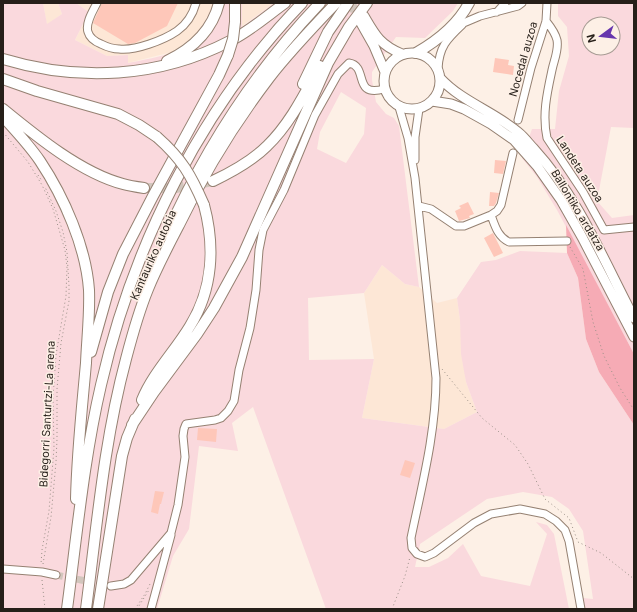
<svg xmlns="http://www.w3.org/2000/svg" width="637" height="612" viewBox="0 0 637 612" font-family="Inter,sans-serif">
  <rect width="100%" height="100%" fill="#fdf0e6"/>
  <path fill="#fde7d6" d="M43,3H58L62,14L47,25Z
    M76,3H213L209,16L200,31L187,42L172,52L128,63V55L107,56L75,40L89,12Z
    M242,3H274L241,27Z
    M382,265L405,284L419,287L437,303L457,298L460,320L466,382L477,412L444,429L362,418L374,359L364,293Z"/>
  <path fill="#fad9dd" fill-rule="evenodd" d="M3,3H43L47,24L62,14L58,3H76L89,12L75,40L107,56L128,55V63C142,60 157,58 170,53C191,45 207,24 213,3H242V27L274,3H458L453,11L425,38L396,37L372,72V80L376,102L386,114L394,118L399,126L419,287L405,284L382,265L364,293L308,298L309,360L374,359L362,418L444,429L477,412L466,382L461,354L460,320L457,298L481,262L496,260L520,251L567,253L578,278L586,339L599,372L634,425V609H585L583,598L593,599L583,531L569,509L552,497L523,492L487,499L420,544L415,567H429L448,558L463,544L481,576L530,586L547,534L536,522L547,525L554,534L569,609H326L253,407L232,423L238,451L199,446L189,529L173,556L157,609H3ZM341,92L366,108L364,134L346,163L317,149L320,132Z
    M558,3H634V128L611,127L597,201L612,218L634,215V354L557,210L537,177L522,158L532,129H555L559,91L569,56L567,27L558,16ZM589,24H613V48H589Z"/>
  <path fill="#f6abb5" d="M566,225L634,354V425L599,372L586,339L578,278L567,253Z"/>
  <path fill="#fec7b9" d="M102,3H178L167,26L135,43L128,44L93,23Z
    M495,58L509,60L508,65L514,66L513,75L493,72Z
    M495,160L506,161L503,174L494,173Z
    M490,192L499,193L496,203L494,206H489Z
    M468,202L474,214L469,216L470,218L459,221L455,211L461,208L459,206Z
    M493,233L503,253L494,257L484,238Z
    M198,428L217,429L216,442L197,440Z
    M405,460L415,463L410,478L400,475Z
    M155,491L164,492L161,504H160L158,514L151,512Z"/>
  <g fill="none" stroke-linecap="round" stroke-linejoin="round">
    <path stroke="#d2c6bd" stroke-width="7" stroke-dasharray="7 3.5" stroke-linecap="butt" d="M56,575L111,586"/>
    <path stroke="#d2c6bd" stroke-width="9" stroke-dasharray="9 4.5" stroke-linecap="butt" d="M351,3L360,22"/>
    <path stroke="#d2c6bd" stroke-width="10" stroke-dasharray="10 5" stroke-linecap="butt" d="M144,188H176L213,181"/>
    <g stroke="#958172" stroke-width="9">
      <path id="minor" d="M97,3C93,11 85,23 88,32C90,39 96,42 101,44C107,47 112,49 119,49C135,51 164,40 177,31C187,24 193,14 196,3
        M497,12L505,3
        M546,21C550,26 555,32 557,40C559,50 554,60 552,70C547,93 542,115 547,138L583,192L604,230L634,227
        M454,27L480,16L518,6L522,3
        M438,69C439,47 447,39 462,25
        M399,107L408,138L415,178L436,378C436,432 422,485 411,538L412,548L417,554L425,557L434,553L474,523L491,514L520,509L545,514L556,521L565,530L569,541L581,609
        M518,120L531,68L546,21L547,3
        M415,160V137L419,109
        M419,206L431,209L456,226H464L491,215L497,211L501,205L513,153
        M491,215C495,226 498,237 509,242L567,241
        M3,569L42,572L56,575
        M111,586L124,584L131,580L171,533L178,505L185,457L183,436L184,429L186,424L215,420L221,418L228,411L234,401L239,370L250,328L256,290L259,250L263,230L284,190L315,115L338,74L349,63C369,66 352,98 384,89
        M151,609L171,535"/>
    </g>
    <g stroke="#958172" stroke-width="11">
      <path id="major" d="M364,16C375,35 380,45 402,54
        M361,23L374,46L385,72
        M384 81a28 28 0 1 1 56 0a28 28 0 1 1-56 0Z
        M440,78C462,102 495,112 519,133C525,138 529,144 534,149C578,197 604,261 634,318
        M432,101L451,104L464,109L491,124L514,140L537,166L561,200L582,237L634,337"/>
    </g>
    <g stroke="#958172" stroke-width="12">
      <path id="highway" d="M235,3V22
        M416,53C437,41 458,24 469,3
        M3,59C79,82 159,78 230,41C250,31 267,16 285,3
        M167,61C192,49 212,31 219,3
        M3,79L37,91L118,114L139,125L157,137
        M303,84L328,32L348,3
        M3,109C36,136 81,173 123,184C130,186 137,187 144,188
        M3,117C16,131 29,145 40,161C64,197 86,247 89,290C90,314 87,339 86,363C82,408 77,453 76,499
        M213,181C232,172 252,161 267,146C290,124 305,93 320,66
        M167,234C205,149 256,70 320,3
        M91,352L108,292L123,254L153,196L219,75L228,55
        M142,400C153,373 175,351 190,326C213,289 215,246 204,205
        M132,425L154,392L197,334L214,308L242,257L328,63L349,27L367,3
        M67,609C77,534 84,458 101,385C133,245 201,108 302,3
        M86,609C97,525 104,441 126,359C132,336 139,311 148,289C157,267 168,246 179,225C204,173 234,124 269,78C289,52 313,27 336,3
        M98,609L122,456L127,438L135,419"/>
    </g>
    <path stroke="#9b9188" stroke-width="1" stroke-dasharray="1 3" stroke-linecap="butt" d="M3,132L28,162L42,185L53,209L65,250L67,267L66,296L56,355L53,398L54,448L49,511L42,550L41,564
      M38,175L42,181
      M570,247L583,269L593,322L604,356L620,388L634,410
      M442,369L482,418L515,445L528,464L545,499L569,518L578,542L601,553L634,579
      M43,564L51,517L56,462L57,439V389L61,343L69,301V286L67,252L63,232L56,211L45,187
      M42,580L45,609
      M135,609L145,594L151,582
      M137,609L149,590
      M392,609L405,576L410,557"/>
    <use href="#minor" stroke="#fff" stroke-width="7"/>
    <use href="#major" stroke="#fff" stroke-width="9"/>
    <use href="#highway" stroke="#fff" stroke-width="10"/>
    <g stroke="#958172" stroke-width="12" stroke-linecap="butt">
      <path id="highway-bridge" d="M228,55L233,39L235,22
        M157,137C182,159 191,175 204,205"/>
    </g>
    <use href="#highway-bridge" stroke="#fff" stroke-width="10"/>
  </g>
  <g text-anchor="middle" stroke-width="3" stroke-linejoin="round" paint-order="stroke">
    <g font-size="11" fill="#261f19" stroke="#fdf0e6">
      <text transform="translate(523 59) rotate(-74)" y="4">Nocedal auzoa</text>
      <text transform="translate(580 169) rotate(57)" y="4">Landeta auzoa</text>
      <text transform="translate(578 210) rotate(59)" y="4">Ballontiko ardatza</text>
      <text transform="translate(153 255) rotate(-66)" y="4">Kantauriko autobia</text>
      <text transform="translate(47 414) rotate(-87)" y="4">Bidegorri Santurtzi-La arena</text>
    </g>
  </g>
  <rect width="637" height="612" fill="none" stroke="#261f19" stroke-width="8"/>
  <g transform="translate(601 36) rotate(255)"><circle r="19" fill="#fdf0e6" stroke="#a79c94"/>
  <path d="M0-3L7 15L0 10L-7 15Z" fill="#6736ad"/>
  <text y="-6" font-size="11" font-weight="bold" text-anchor="middle" fill="#261f19">N</text>
  </g>
</svg>
